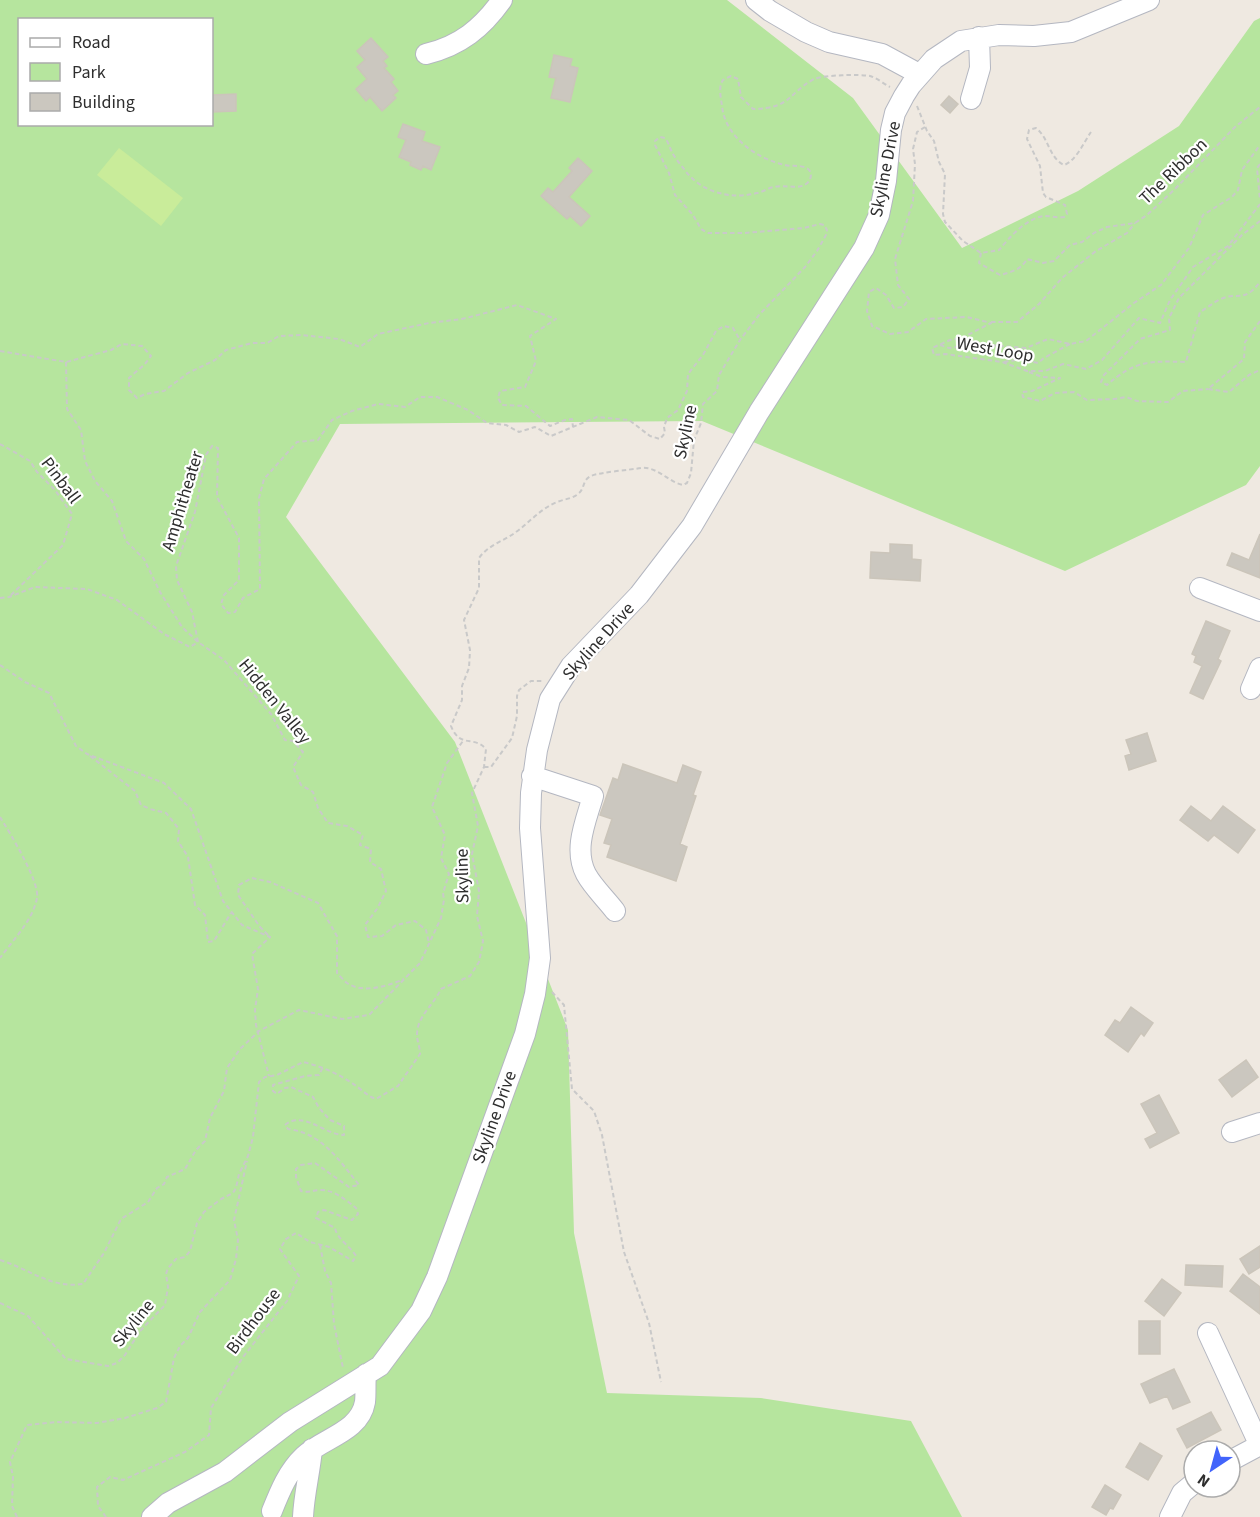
<svg xmlns="http://www.w3.org/2000/svg" width="1260" height="1517" viewBox="0 0 1260 1517" font-family="'Source Sans 3',sans-serif">
  <rect width="100%" height="100%" fill="#efe9e1"/>
  <path fill="#b6e59e" fill-rule="evenodd" d="M0,0H727L853,98L962,248L1078,191L1179,126L1254,21L1260,18V466L1246,485L1065,571L702,421L340,424L286,517L455,742L568,1030L574,1233L607,1393L761,1398L911,1421L962,1517H0ZM20,20H212V124H20Z"/>
  <path fill="#c9ec9a" d="M119,148L183,198L161,226L97,175Z"/>
  <path fill="#cbc7bf" stroke="#cbc5ba" stroke-width="1.5" d="M371,38L388,57L383,61L387,66L384,68L394,79L391,82L398,91L393,95L396,98L382,111L370,97L366,101L356,89L367,79L357,67L365,60L357,51Z
    M554,55L572,59L570,66L578,68L570,102L551,98L556,78L549,77Z
    M236,94V111L212,112V95Z
    M949,96L958,104L950,113L941,105Z
    M403,124L425,132L422,141L440,147L431,170L423,166L421,170L410,165L411,162L399,157L406,140L398,137Z
    M578,158L592,171L569,197L590,216L581,226L570,216L567,219L541,196L548,188L553,192L572,171L569,168Z
    M1260,534V578L1227,565L1232,553L1249,560Z
    M890,544L912,545V559L921,560L920,581L870,578L871,552L890,553Z
    M1206,621L1230,631L1218,659L1221,661L1203,699L1190,693L1202,666L1194,662L1196,656L1192,654Z
    M1147,733L1156,761L1129,770L1125,756L1131,754L1126,740Z
    M623,764L677,783L683,765L701,772L693,795L696,796L680,844L687,847L676,881L607,857L611,845L604,843L612,819L600,815L613,778L618,780Z
    M1191,806L1211,821L1223,806L1255,830L1238,853L1214,835L1208,841L1180,820Z
    M1131,1007L1153,1023L1144,1036L1141,1033L1128,1052L1105,1035L1115,1020L1120,1023Z
    M1246,1060L1258,1077L1232,1097L1219,1080Z
    M1159,1095L1179,1133L1150,1148L1145,1139L1157,1133L1141,1104Z
    M1260,1246V1267L1249,1274L1240,1259Z
    M1186,1265L1223,1266L1222,1287L1185,1285Z
    M1243,1274L1260,1287V1314L1230,1291Z
    M1162,1279L1181,1293L1164,1316L1145,1301Z
    M1139,1321H1160V1354H1139Z
    M1174,1369L1190,1402L1173,1409L1167,1396L1150,1403L1141,1384Z
    M1211,1412L1221,1430L1187,1448L1177,1429Z
    M1140,1443L1162,1456L1148,1480L1126,1467Z
    M1105,1485L1121,1495L1113,1509L1110,1508L1106,1515L1092,1507Z"/>
  <g fill="none" stroke-linecap="round" stroke-linejoin="round">
    <g stroke="#b4b7c1" stroke-width="22">
      <path id="minor" d="M756,0L770,11L806,32L829,42L882,54L919,74
        M426,54C460,46 482,28 502,0
        M971,99L980,68L979,37
        M1200,588L1260,611
        M1251,689L1260,668
        M532,776L593,796C586,821 573,849 586,874C593,887 606,899 615,911
        M1232,1132L1260,1123
        M1208,1333L1260,1446
        M1230,1461L1260,1445
        M272,1511C280,1491 288,1471 304,1456C323,1438 360,1432 365,1402C366,1393 365,1383 366,1374
        M152,1517L168,1503L225,1472L290,1422L380,1366L421,1311L437,1277L525,1034L535,994L540,958L530,828L531,793L537,750L550,699L571,666L639,595L692,526L759,412L864,248L879,215L886,181L891,130L895,113L904,96L911,85L934,59L961,41L999,35L1034,36L1071,32L1149,0
        M303,1517C304,1494 310,1472 312,1449
        M1170,1517L1182,1493L1194,1483"/>
    </g>
    <path stroke="#c9c9c9" stroke-width="2" stroke-dasharray="4.5 3" stroke-linecap="butt" d="M917,106L927,131L934,141L939,162L945,174L943,214L945,222L963,241L981,253L999,250C1009,238 1027,217 1045,216C1051,216 1058,218 1064,217L1067,214L1065,205L1046,197L1043,193L1040,166L1027,139L1029,130L1036,128C1049,138 1049,158 1064,165C1076,161 1084,142 1091,132
      M925,127L917,132L913,149L915,164L913,201L895,259L898,285L909,299L903,307L894,308L886,295L876,288L869,292L867,311L872,326L890,334L908,332L926,319L967,317L991,323L962,338L950,340L932,348L934,355L945,354L1002,362L1027,371H1045L1063,364L1086,369L1102,360L1139,318L1160,323L1170,300L1193,267L1228,246L1260,204
      M1260,164L1257,168L1260,200
      M1260,221L1242,235L1179,298L1169,318L1170,330L1140,339L1104,375L1101,382L1107,385C1136,360 1149,361 1186,362L1200,312C1207,308 1214,302 1221,299C1238,291 1243,304 1260,282
      M981,253L979,263L1000,275C1011,272 1021,270 1027,259L1043,263L1054,261L1070,245L1082,242L1094,233L1107,227L1135,223L1147,215L1175,189L1235,127L1260,107
      M1260,321L1245,342L1244,359L1208,389L1229,392L1249,375L1260,370
      M991,322H1017L1039,304L1062,278L1096,251L1127,233L1135,223
      M940,345L949,348L978,344L1026,348L1048,339L1070,344L1086,341L1134,303L1161,285L1189,248L1203,215L1232,197L1238,190L1242,170L1260,145
      M0,351L66,362L111,350L122,344L142,346L151,356L145,364L129,378V390L137,398L145,394L164,391L188,373L215,360L226,350L252,343H267L279,336L302,335L339,339L360,347L378,334L429,323L462,319L517,305L556,319L530,336L536,361L525,387L500,391L498,398L502,405L526,406L550,426L565,420L572,419L573,427
      M66,362L67,409L81,430L85,461L95,481L112,501L126,541L144,559L160,592L182,627L198,642L224,660L271,714L285,740L293,741L303,752L293,767L301,785L313,792L318,808L328,823L347,826L363,835L360,845L371,849L370,862L381,869L386,891L377,909L365,925L368,937L382,936L396,925L415,921L426,930L429,943
      M1004,362L1021,359L1038,363L1044,358L1070,344
      M1029,372L1042,377L1060,378L1032,391L1022,392L1023,397L1040,401L1055,393L1074,392L1087,400L1115,399L1126,397L1137,401L1168,402L1183,391L1208,389
      M0,444L30,461L37,472L55,490L72,514L63,545L11,595
      M0,598L9,597L35,587L87,589L117,600L164,634L190,647L198,642L192,612L177,580L176,566L195,512L206,455L212,446L218,448L217,497L239,538V580L224,595L221,604L228,613L235,612L243,598L260,589L259,498L264,479L297,442L318,440L332,420L352,411L378,404L405,407L420,397H437L468,410L487,423L506,425L519,432L535,427L551,436L597,417L629,420L650,436L660,439L665,433L664,427L667,418L678,410L687,391L688,374L703,355L716,331L724,326L733,328L740,340
      M0,665L25,682L49,693L76,746L87,754L164,783L191,809L223,901L242,925L270,937L252,954L258,989L255,1010L256,1025L269,1076
      M90,756L135,791L141,805L150,809L166,813L179,829L178,841L188,857L195,905L205,915L208,942L214,941L231,913
      M484,767H491L512,738L517,716V696L519,690L531,681H543
      M0,817C10,833 40,882 37,898C33,920 13,940 0,958
      M268,935L260,927L238,895L239,885L252,878L270,882L318,903L337,936V973C340,976 344,981 347,983C363,994 388,986 404,979
      M552,992L564,1005L572,1089L594,1111L602,1135L624,1252L649,1323L661,1382
      M320,1245L325,1271L331,1283L334,1324L343,1368
      M0,1260C29,1269 52,1289 83,1284L104,1253L121,1219L148,1202L157,1188L164,1184L167,1177L185,1169L196,1150L205,1141L210,1118L224,1091L227,1068L240,1049L259,1031L299,1010L342,1019L369,1015L420,963L441,918L444,900L443,893L449,874L441,858L445,835L432,807L447,763L463,741
      M0,1303L28,1316L66,1359L108,1366L117,1363L125,1355L140,1331L165,1305L168,1287L166,1274L168,1268L176,1259L185,1257L190,1251L197,1223L204,1212L221,1199L233,1193L236,1188L239,1174L248,1156L253,1137L259,1082L265,1077L277,1075L303,1062C320,1066 337,1073 352,1083C360,1088 367,1096 376,1099L398,1086L420,1054C420,1047 417,1041 417,1035C417,1016 433,1006 441,989L470,976L479,962L481,952L483,941L477,916L479,891L472,854L478,826L472,793L484,767L486,749C474,735 460,749 451,726L462,700V686L469,668L470,650L464,620L479,588V558C488,545 504,541 516,532C530,522 540,509 557,502C564,499 572,499 578,494C585,489 582,480 591,476C600,472 630,470 641,468C657,466 668,482 683,485L687,483L691,473L694,440L701,423L703,404L717,391L719,375L740,340L759,315L805,267L817,251L826,235L827,230L824,225L820,224L804,228L744,233H708L701,229L693,215L675,195L669,173L655,145V141L660,137L665,138C669,143 670,149 673,154C676,159 680,164 684,169C700,192 730,200 757,193C763,192 768,188 774,187C784,184 798,190 806,184C811,181 813,173 808,169C801,164 792,167 785,165C757,159 725,137 722,106C721,98 718,87 723,80L731,76L738,79L741,97L753,109C792,108 787,94 814,79C823,75 860,74 870,76C877,78 884,84 890,87
      M17,1517L12,1506L13,1477L10,1462L27,1425L56,1422L97,1423L125,1418L157,1408L166,1402L174,1358L180,1346L188,1338L200,1312L230,1280L236,1259L238,1240L234,1220L247,1161
      M106,1517L98,1506L97,1487L110,1477L123,1480L185,1452L209,1435L211,1408L243,1357L287,1301L299,1276L280,1249L286,1239L296,1233L310,1242L329,1247L353,1261L356,1256C350,1246 337,1239 335,1228L316,1218L318,1212L324,1210L352,1220L358,1214L356,1208C346,1200 334,1190 321,1190C313,1190 309,1193 301,1191L296,1177V1169L301,1165L315,1163L349,1187L359,1185C339,1160 322,1133 288,1129L285,1125C303,1110 325,1135 344,1135V1126L330,1120L319,1108L313,1097L291,1087L285,1088L277,1094L273,1091V1085L305,1076L319,1075L323,1067"/>
    <use href="#minor" stroke="#fff" stroke-width="20"/>
  </g>
  <g text-anchor="middle" stroke-width="4.5" stroke-linejoin="round" paint-order="stroke">
    <g font-size="18" fill="#2e2e2e" stroke="#fff">
      <text transform="translate(885 169) rotate(-79)" y="6">Skyline Drive</text>
      <text transform="translate(1173 171) rotate(-44)" y="6">The Ribbon</text>
      <text transform="translate(995 349) rotate(10)" y="6">West Loop</text>
      <text transform="translate(685 432) rotate(-78)" y="6">Skyline</text>
      <text transform="translate(61 480) rotate(53)" y="6">Pinball</text>
      <text transform="translate(182 501) rotate(-73)" y="6">Amphitheater</text>
      <text transform="translate(598 641) rotate(-48)" y="6">Skyline Drive</text>
      <text transform="translate(275 701) rotate(51)" y="6">Hidden Valley</text>
      <text transform="translate(462 876) rotate(-91)" y="6">Skyline</text>
      <text transform="translate(494 1117) rotate(-70)" y="6">Skyline Drive</text>
      <text transform="translate(253 1321) rotate(-53)" y="6">Birdhouse</text>
      <text transform="translate(133 1323) rotate(-51)" y="6">Skyline</text>
    </g>
  </g>
  <rect x="18" y="18" width="195" height="108" fill="#ffffff" stroke="#ababab" stroke-width="1.5"/>
  <rect x="30" y="38" width="30" height="9" fill="#ffffff" stroke="#ababab" stroke-width="1.5"/>
  <text x="72" y="48" font-size="18" fill="#2e2e2e">Road</text>
  <rect x="30" y="63" width="30" height="18" fill="#b6e59e" stroke="#ababab" stroke-width="1.5"/>
  <text x="72" y="78" font-size="18" fill="#2e2e2e">Park</text>
  <rect x="30" y="93" width="30" height="18" fill="#cbc7bf" stroke="#ababab" stroke-width="1.5"/>
  <text x="72" y="108" font-size="18" fill="#2e2e2e">Building</text>
  <g transform="translate(1212 1469) rotate(216)"><circle r="28" fill="#ffffff" stroke="#ababab" stroke-width="1.5"/>
  <path d="M0-4.5L10 22L0 15L-10 22Z" fill="#4264fb"/>
  <text y="-9" font-size="16" font-weight="bold" text-anchor="middle" fill="#2e2e2e">N</text>
  </g>
</svg>
